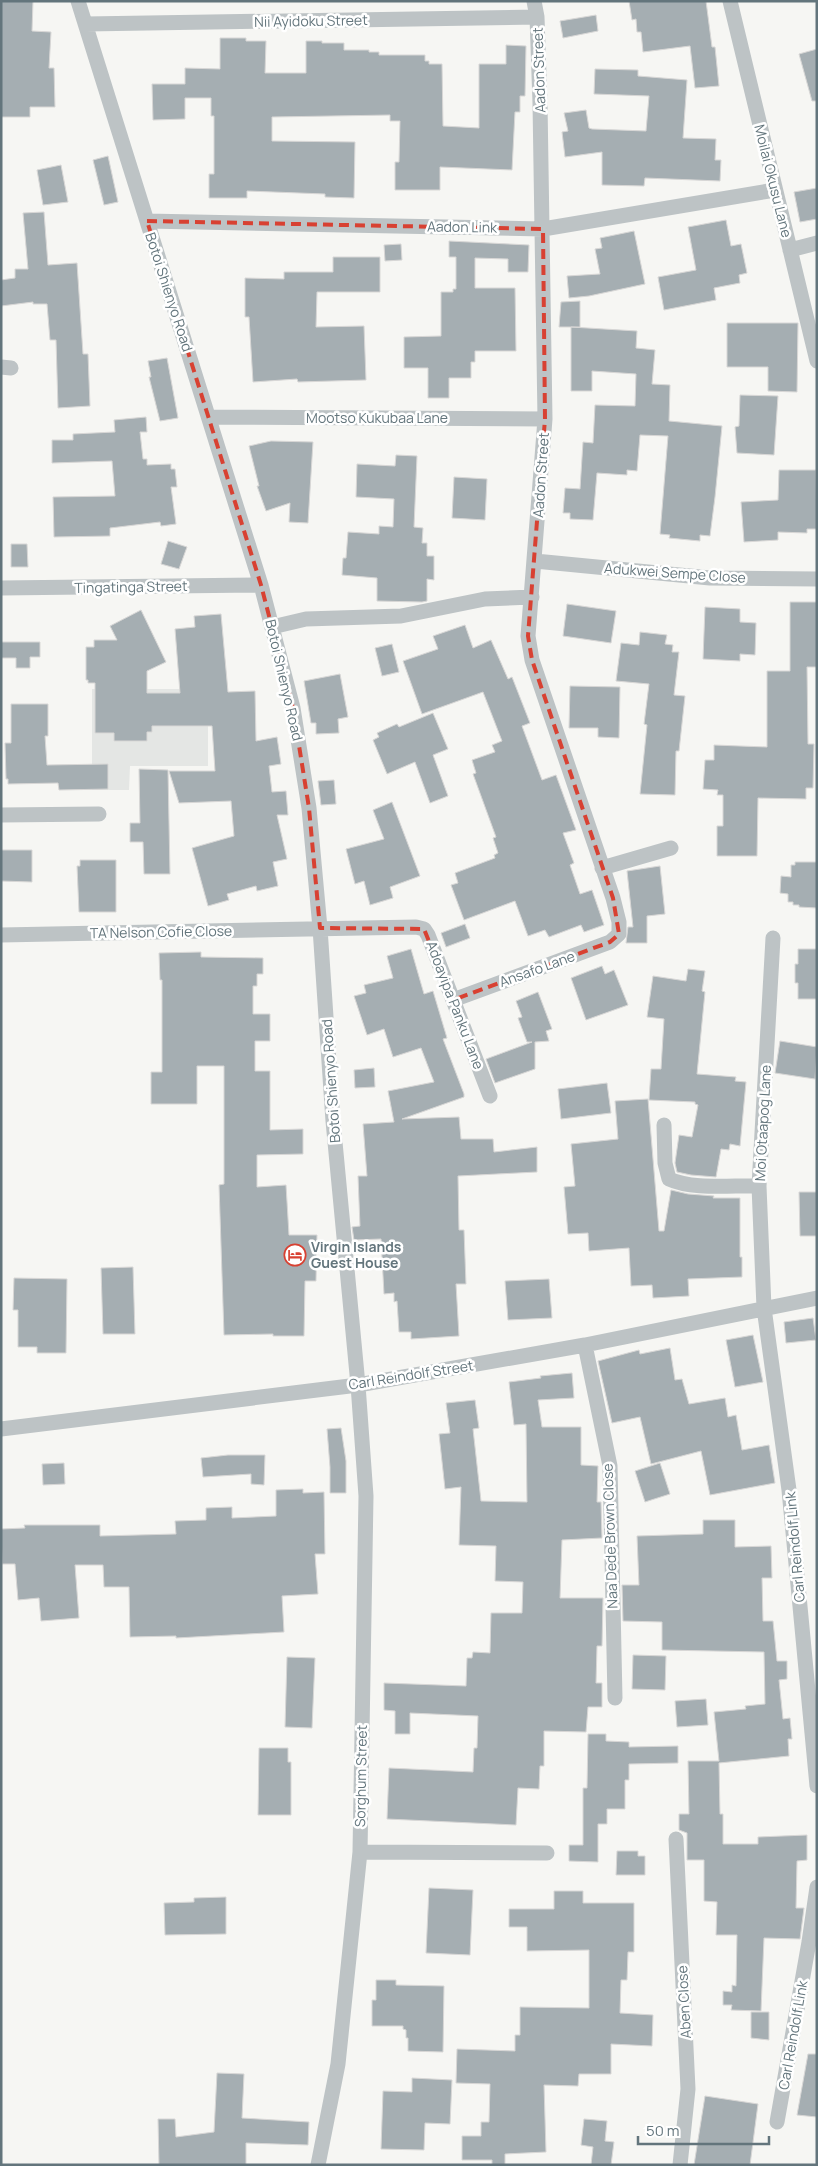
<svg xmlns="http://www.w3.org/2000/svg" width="818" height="2166" viewBox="0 0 818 2166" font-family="Manrope,sans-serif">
  <rect width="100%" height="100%" fill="#f6f6f3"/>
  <path fill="#e4e6e4" d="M92,689H208V766H130L129,790H92Z"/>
  <path fill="#a5aeb2" stroke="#d8d7d6" d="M1,1H33L32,31L51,32L49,68H54L55,107H30V117H1Z
    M629,1H706L712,47H715L719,86L695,88L690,46L643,52L641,32H637L636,19L632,20Z
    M596,15L598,31L563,38L560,21Z
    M220,38H246V41H266L265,73H306V41H322V43H344V50H369V52H379V55H425V61H429V64H442L443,126L479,128V64H506V45L526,46L525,96H520V112H515L512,170L440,167V190H395V162H399L400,121H390V115L272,117V141L355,142L354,198L325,197V194L247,191V198H209V174H214V116H211V98H185V119L153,120L152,84H185V68L220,69Z
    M817,49V101H812L799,54Z
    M595,69L638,70V76L687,80L683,138L716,139L715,160H721L720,181L645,178L644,186L602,185V152L565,157L562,132L568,131L564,113L586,110L589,128L592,129L646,131L649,96L594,94Z
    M108,156L118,202L104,205L93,160Z
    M61,165L68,202L43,205L37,170Z
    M817,188V219L800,222L794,192Z
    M44,212L48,265L77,263L83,354H88L90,406L58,408L56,340H50L47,304H33V302L1,306V280L15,278V269H28L23,213Z
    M726,220L731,246L741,244L747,273L739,275L740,283L714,288L716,300L664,310L658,277L696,270L688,227Z
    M634,231L645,284L589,296L569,298L567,276L600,274L595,249L602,248L600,238Z
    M449,241L529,245L528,272H508V259L475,258V288H515L516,351H475V362H471V378H449V398H428V368H404V337L441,336V292H453V289H456V257H449Z
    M401,244L402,260L385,261L384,245Z
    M333,257H380V292H317L316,327L364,326L366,380L298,382L297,379L253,382L249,317H245V278L284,279V272H333Z
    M580,301V327H559L561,302Z
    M727,323H798L797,392L768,391V367H727Z
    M571,327L637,331L636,348L655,350L652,384L670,385L669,421L722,426L715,497L710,536L700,535V541L669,538L670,535L660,534L668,436L640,435L637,471L627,470V475L597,473L593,520L570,519V513H563L565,488L580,489L583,442L593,443L595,405L635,406L636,374L592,371V391H571Z
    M167,358L178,418L160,421L149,377H151L148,361Z
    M740,395L778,396L774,455L737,453L735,427L739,426Z
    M146,417L147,432H140L143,459H147V465L171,464V469H175L177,487H171L176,524L161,526L160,522L110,528V536L54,537L53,497L115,496L112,461L52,463V440H73V434L115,432L114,420Z
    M271,441L313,442L308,523L289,522L290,503L266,511L257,486H259L249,446Z
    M396,455L417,456L414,527L423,528L422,543H427V556H434V580L427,579V601L422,602L377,601V578L342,575L343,558H346L348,532L379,534V526L393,527L394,499L356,497L357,464L395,466Z
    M779,470H816L817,529H807V533L778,532V540L744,542L741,502L778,500Z
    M454,477L487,479L485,520L452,518Z
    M168,541L187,547L179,569L161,564Z
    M11,544H27L28,567H11Z
    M790,602H817V667H807L808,744H814L813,788H806V799L758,798L757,856H717V826H723V795H717L718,790L703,789L705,760H714V745L767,747V671H790Z
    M567,604L616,611L611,643L563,636Z
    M705,607L740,609V622L756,623L755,655L740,654V661L703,659Z
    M141,610L166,662L147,671V693H180L175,629L195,627L194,616L221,614L228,692L255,691L256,741L277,737L281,764L269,766L272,792L286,791L288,815H277L287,859L273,862L278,886L257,891L256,886L227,894L229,900L208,906L192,848L234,836L231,801L179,803L169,771H215L212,726H152V732H147V741H114V733H95V683H88V680H86V647H94V640H117L110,626Z
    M465,625L473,648L491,640L508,679L512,677L530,723L522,726L542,780L556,775L576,830L563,833L574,863L570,865L580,894L592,890L604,925L584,932L581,925L549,937L545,930L528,936L515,901L464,920L451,885L458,883L455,873L495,858L494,855L498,853L493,838L496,837L473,774L476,773L472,760L495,752L492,745L502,741L483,692L422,714L403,661L438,649L433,636Z
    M640,632L667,635L665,644L673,645L672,652H679L674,695L685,696L679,751H676L675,795L640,794L647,725L644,724L649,684L616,681L621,643L639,645Z
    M1,642H40V657H30V668H16V658H1Z
    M392,644L399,672L382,676L375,648Z
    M340,674L348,717L338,719L339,733L316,734V723H311L304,681Z
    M570,686L620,687L619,738L598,737V728H569Z
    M11,704H48V736H45L47,765L108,764V789L59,790L58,783L8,784V779H6L5,743H11Z
    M433,713L448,749L433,755L448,796L430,803L415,762L387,774L373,740L379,737L377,733L397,724L399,727Z
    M139,769L168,770L170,874H144L143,842H130V823H140Z
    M334,780L336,804L321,805L318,781Z
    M392,802L420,876L390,887L393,898L370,905L364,881L355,884L346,849L384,839L373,810Z
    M1,850H32V882L1,881Z
    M80,860H116V912H79L77,866H80Z
    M795,862H817V908L799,907V905H793V902H788V894L780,893L781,876L791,877V865H795Z
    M660,866L665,914L647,916V943H626L628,927H633L627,871Z
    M465,924L470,938L446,947L441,933Z
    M411,949L424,994L433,991L447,1038L443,1039L464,1094V1097L402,1119L459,1117L461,1139H493L494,1152L537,1147V1172L458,1176L459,1230H464L466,1284H456L459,1336L411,1339V1332H399L397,1301L394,1302V1293L384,1294L381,1239L354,1240L352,1227L360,1226L358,1176H367L363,1124L394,1122L388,1091L434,1082L421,1048L393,1057L384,1029L367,1035L354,996L366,993L364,985L393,978L387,956Z
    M798,949H817V999H798V983H795V964H798Z
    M201,952V957L263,958V974H257V986H253V1014H270V1041H255V1071H270V1130L303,1129V1154L257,1155V1187L286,1185L289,1235H317L316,1281H305L304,1336H273V1334L224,1335L219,1185L224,1184V1066H197V1104H151V1072H162V980H160L159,953Z
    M602,966L605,974L614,970L628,1005L586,1020L571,978Z
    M688,969L705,971L702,991L705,992L697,1074L736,1077L735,1081L746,1082L740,1146L730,1144L729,1150L721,1149L716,1177L691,1175L677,1172L675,1163L679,1135L692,1137L698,1105L695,1104V1102L649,1100L651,1069H661L664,1019L647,1017L653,976L686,981Z
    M538,992L552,1029L546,1031L549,1041L535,1042V1069L495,1083L486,1059L532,1042H527L518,1018L522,1017L516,1001Z
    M780,1041L817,1047L815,1079L775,1073Z
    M374,1068L375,1087L355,1088L354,1070Z
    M607,1083L611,1113L561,1119L558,1089Z
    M648,1099L659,1231H664L671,1190L688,1194L714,1196L713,1198H740V1257H742V1277L688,1279L689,1296L653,1298L652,1285L631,1286L629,1248L589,1251L588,1233L568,1234L564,1187L575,1186L571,1144L618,1139L615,1101Z
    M799,1192H817V1236H800Z
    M133,1267L135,1334H103L101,1268Z
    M14,1278L67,1279L66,1353H37V1347H18V1310H13Z
    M549,1279L552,1318L508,1320L505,1281Z
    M813,1318L816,1340L786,1343L784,1322Z
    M753,1335L763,1382L735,1387L726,1340Z
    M670,1348L675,1380L682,1379L689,1404L725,1398L728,1417L736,1415L742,1450L769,1445L775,1483L710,1495L701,1451L651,1464L640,1417L612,1423L598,1361L639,1350L640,1354Z
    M572,1373L574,1398L538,1400L542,1427H581V1465L598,1466L597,1502H601L602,1538L562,1540L560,1598H603L602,1646H597L596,1683H602V1707H588L586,1732L544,1731V1766H540L539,1789L518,1788L516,1825L387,1819L389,1768L473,1772L474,1748H477L478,1716L410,1713V1734H395V1711L384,1710V1683L466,1686L467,1658H472L473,1652L490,1653L491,1613H522L523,1582L495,1581L496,1546L459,1545L461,1487L445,1489L439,1434L450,1433L446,1403L475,1400L479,1428L473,1429L481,1501L527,1502L526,1424L514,1425L509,1382L541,1378L540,1376Z
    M341,1428L346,1461V1493H330V1467L327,1429Z
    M228,1455H265L264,1485L251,1484V1474L203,1477L201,1458Z
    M64,1463L65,1484L43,1485L42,1464Z
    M660,1463L670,1494L645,1502L635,1471Z
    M303,1489V1493L324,1492L325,1554H315L318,1594L282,1596L284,1632L176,1638V1636L130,1637L129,1587H104L103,1565H75L79,1618L41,1621L39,1598L18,1600L15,1564H2L1,1529L25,1528L24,1525H100V1536L176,1534L175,1521L206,1520V1508L232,1507V1518L276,1516V1490Z
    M703,1520H735V1547L771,1546L772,1578H762L763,1621H773L777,1661H787V1679L779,1680L783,1719L790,1718L792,1739H788L789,1756L719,1763L720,1814H723V1844H758V1837L807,1835V1860L797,1861L796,1908H804L800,1939L764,1938L761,2011L731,2010L732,2005H723V1991L732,1992V1985L736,1986L737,1935H716L717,1902L704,1901V1860H687V1833L679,1830V1814H689L688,1761H719L714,1712L746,1709L745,1706L765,1704L764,1652L662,1650V1622L623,1621L622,1585H639L637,1536L703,1534Z
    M633,1655L666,1656L665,1690L632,1689Z
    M287,1657L315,1658L312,1728L285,1727Z
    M706,1699L708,1725L677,1727L675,1701Z
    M588,1734H606V1741L629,1742V1747L678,1746V1763L629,1764V1780H625V1809H607V1824H598V1862L569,1861V1845H583V1788H587Z
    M259,1748H288V1762H291V1815H258Z
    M617,1851H638V1856H645V1875H616Z
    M429,1888L473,1890L470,1955L426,1953Z
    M554,1891H583V1903H634V1952H628L627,1980H621L620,2013L653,2015L652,2046L611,2044V2074H579L578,2086L544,2085L546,2152L505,2154V2165H492V2160H462V2136H481V2122H489L490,2084L456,2083L457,2049L515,2051V2035H520V2007L589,2008V1950L527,1951V1927H509V1909H554Z
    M226,1897V1934L165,1935L164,1903L194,1902V1898Z
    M376,1980H396V1985L444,1986L443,2052L408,2051V2038H406V2030L403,2029V2026H372V2000H376Z
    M751,2012H769V2040L751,2038Z
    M808,2054H817V2117L797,2115Z
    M217,2073L244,2074L242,2118L309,2122L308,2145L246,2143V2165H159L158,2119H175L176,2137L214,2132Z
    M412,2078L452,2080L450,2124L425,2123L424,2150L381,2149L383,2091L412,2092Z
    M705,2096L758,2104L750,2165H694Z
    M584,2119L607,2121L605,2141L614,2142L611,2165H591L593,2147L581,2145Z"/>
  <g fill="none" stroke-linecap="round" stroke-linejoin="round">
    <path stroke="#bdc3c5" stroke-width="15" d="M78,1L261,585L293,708L309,808L320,928L333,1121L358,1385L366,1496L360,1852L338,2064L318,2165
      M730,1L817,361
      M86,24L537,17
      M147,221L543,229L775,190
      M790,250L817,243
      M1,367L11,368
      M209,417L545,419
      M535,561L710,578L817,579
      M1,588L261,585
      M272,627L306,619L401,616L485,599L532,597
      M1,815L99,814
      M602,868L671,848
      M1,935L416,927L424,929L428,935L490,1096
      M773,938L759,1186L764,1308L789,1490L817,1786
      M453,1000L610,942L619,934V922L613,898L532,660L528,636L545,419L540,103L537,17L534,1
      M664,1125L665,1163L669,1179C692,1190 733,1185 759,1186
      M585,1345L610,1466L615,1698
      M1,1429L358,1385L585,1345L817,1298
      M676,1839L688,2089L680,2165
      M360,1852L547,1853
      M777,2122L809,1942L817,1887"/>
  </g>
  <path fill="none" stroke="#d84132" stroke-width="4" stroke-dasharray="10 6" stroke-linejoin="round" d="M147,221L543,229L545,419L528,636L532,660L613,898L619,934L610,942L453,1000L424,929L320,928L309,808L293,708L261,585Z"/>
  <defs>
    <g id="hotel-ring" transform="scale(1.125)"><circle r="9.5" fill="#fff" stroke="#d84132" stroke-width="1.5"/><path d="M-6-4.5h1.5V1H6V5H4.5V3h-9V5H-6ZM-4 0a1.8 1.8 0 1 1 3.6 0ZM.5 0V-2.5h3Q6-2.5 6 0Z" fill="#d84132"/></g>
  </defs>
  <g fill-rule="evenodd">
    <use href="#hotel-ring" x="295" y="1255"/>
  </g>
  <g text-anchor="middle" stroke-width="5" stroke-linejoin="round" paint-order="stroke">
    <g font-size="14" fill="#63757c" stroke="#fff">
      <text transform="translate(311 21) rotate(-1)" y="5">Nii Ayidoku Street</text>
      <text transform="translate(539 70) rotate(-92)" y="5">Aadon Street</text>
      <text transform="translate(773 181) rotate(76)" y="5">Moilai Okusu Lane</text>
      <text transform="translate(462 227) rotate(1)" y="5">Aadon Link</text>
      <text transform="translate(169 292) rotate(72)" y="5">Botoi Shienyo Road</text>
      <text x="377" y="423">Mootso Kukubaa Lane</text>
      <text transform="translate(541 475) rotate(-86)" y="5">Aadon Street</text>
      <text transform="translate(675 573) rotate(4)" y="5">Adukwei Sempe Close</text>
      <text transform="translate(131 587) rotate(-1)" y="5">Tingatinga Street</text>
      <text transform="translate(284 680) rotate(77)" y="5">Botoi Shienyo Road</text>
      <text transform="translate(161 932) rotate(-1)" y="5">TA Nelson Cofie Close</text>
      <text transform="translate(537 969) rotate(-20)" y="5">Ansafo Lane</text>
      <text transform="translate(455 1005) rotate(69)" y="5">Adoayipa Panku Lane</text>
      <text transform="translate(331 1081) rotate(-94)" y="5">Botoi Shienyo Road</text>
      <text transform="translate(763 1123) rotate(-87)" y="5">Moi Otaapog Lane</text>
      <text transform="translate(411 1375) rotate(-9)" y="5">Carl Reindolf Street</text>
      <text transform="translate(610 1536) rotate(-92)" y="5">Naa Dede Brown Close</text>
      <text transform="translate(795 1547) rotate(-95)" y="5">Carl Reindolf Link</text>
      <text transform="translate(361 1776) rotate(-89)" y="5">Sorghum Street</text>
      <text transform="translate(684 2002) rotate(-93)" y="5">Aben Close</text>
      <text transform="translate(793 2035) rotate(-80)" y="5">Carl Reindolf Link</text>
    </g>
    <g font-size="14" font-weight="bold" fill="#63757c" stroke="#fff" text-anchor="start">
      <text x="311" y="1252">Virgin Islands<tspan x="311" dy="16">Guest House</tspan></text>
    </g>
  </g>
  <rect width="818" height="2166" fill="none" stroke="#63757c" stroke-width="5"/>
  <path d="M638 2136v8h131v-8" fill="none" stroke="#63757c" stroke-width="2.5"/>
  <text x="646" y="2136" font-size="15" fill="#63757c" stroke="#ffffff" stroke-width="4" paint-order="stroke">50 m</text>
</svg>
